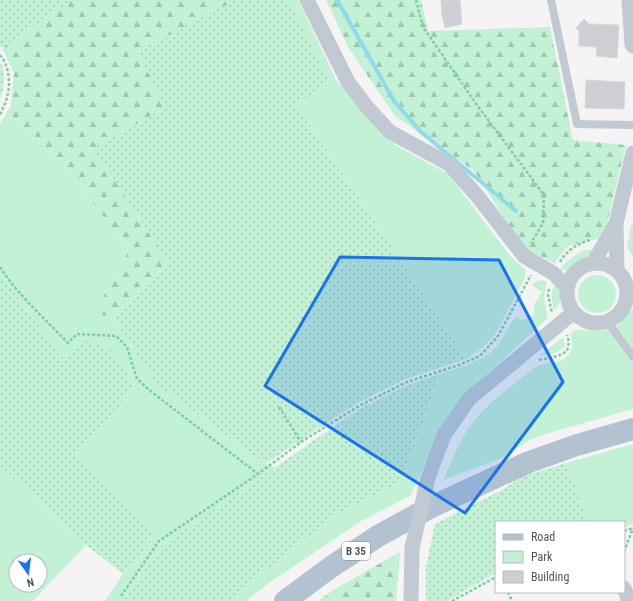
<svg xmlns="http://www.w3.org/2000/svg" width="633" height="601" viewBox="0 0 633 601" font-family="'Roboto Condensed',sans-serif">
  <defs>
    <pattern id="forest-firs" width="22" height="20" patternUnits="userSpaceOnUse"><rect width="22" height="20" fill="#c3f1d5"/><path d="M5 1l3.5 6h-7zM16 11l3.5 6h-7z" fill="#a0c6b0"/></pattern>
    <pattern id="garden-dots" width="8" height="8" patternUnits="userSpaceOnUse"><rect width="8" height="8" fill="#c3f1d5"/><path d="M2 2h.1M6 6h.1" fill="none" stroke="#a0c6b0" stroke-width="1.8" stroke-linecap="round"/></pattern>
  </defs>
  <rect width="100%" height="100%" fill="#f5f3f3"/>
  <path fill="#c3f1d5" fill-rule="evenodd" d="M289,0H298L336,80L395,145L448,174L511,257L525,269V278L494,336L482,348L466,359L296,105L330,83Z
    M7,112L65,168L130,249L94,313L114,318L156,383L263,463L276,468L162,546L123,601H105L123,574L154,536L75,457L64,361L0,273V125Z
    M631,225H633V256L627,248Z
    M585,250H595C587,259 572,274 560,269C567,260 575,255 585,250Z
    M578 294a19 19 0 1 1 38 0a19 19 0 1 1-38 0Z
    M542,280L547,282L544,298L548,318L461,398L445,421L410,496L363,520L269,583L246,601H227L335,515L401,482L440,374C460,367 484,362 498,345C505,336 508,325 516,317L522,320C540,315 531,312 536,301C538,298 540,295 542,292L532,285L537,281Z
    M555,284C563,294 562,301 555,310C551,303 550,292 555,284Z
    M633,308V409L542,435L528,441L501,458L444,480C451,462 458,444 469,428C480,411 495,400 510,387C518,381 526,374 534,368C543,361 557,365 565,358C574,351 573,342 570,333L577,330L604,331L619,325L623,318Z
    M563,337L565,346C559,354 548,354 539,356Z
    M633,444V524L624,527V522H588L566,463Z
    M0,465L86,545L33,601H0ZM16,561H40V585H16Z"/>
  <path fill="url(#forest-firs)" d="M72,0H239L139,51L165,108L95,148L168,263L114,318L94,313L130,249L65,168L7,112L11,105L14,73L2,48Z
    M326,0H421L428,31L550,27L573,140L626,145L608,219L609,226L599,238L568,246L554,263L523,247L474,171L395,116L348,47Z
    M400,552L396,601H318L335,589Z"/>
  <path fill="url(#garden-dots)" d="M0,0H72L2,48L0,46Z
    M236,0H289L330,83L296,105L466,359L403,380L354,405L265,464L156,383L114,318L168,263L94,148L165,108L138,51Z
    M0,62C7,71 3,91 0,101Z
    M0,273L64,361L87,340L110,349L135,387L75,456L155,536L123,574L86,545L0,465Z
    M440,374L401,482L335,515L227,601H123L162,546L359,409L408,385Z
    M566,463L588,522H496V573L447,601H426V567L435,524L502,490L521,477Z"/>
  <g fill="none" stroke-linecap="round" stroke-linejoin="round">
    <path stroke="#90daee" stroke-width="4" d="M337,0L394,101L421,132L516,211"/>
  </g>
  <path fill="#cdcfd5" stroke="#d7d9de" d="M441,0H460L462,24L445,28L442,15Z
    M584,19L589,24L619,25L617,58L596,56L597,47L579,46V31L576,28Z
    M586,80L625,82L624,109L585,108Z"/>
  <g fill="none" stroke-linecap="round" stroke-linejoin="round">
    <path stroke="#7ad0a6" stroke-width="2.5" stroke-dasharray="3 2" stroke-linecap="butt" d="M416,0L423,27L477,105L544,195L543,223L531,243
      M0,55C9,65 11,84 7,97C6,103 2,109 0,115
      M560,262C567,250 577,244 590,240
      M0,267C17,294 45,319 68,343L77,334L116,336L127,347L137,379L153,393L258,474
      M549,289L548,295L552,313
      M539,360L558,356L567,351L569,342L567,335
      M279,407L301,442
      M624,531L633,528
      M624,552L633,528
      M508,592L512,601
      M121,596L159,541L258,474L301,442L359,406L407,382L459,365L480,356L498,336L531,275
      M452,601L496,577"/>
    <path stroke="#c1cad2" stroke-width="8" d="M551,0L577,124L633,125
      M607,321L633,357"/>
    <path stroke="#c1cad2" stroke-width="15" d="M307,0L348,82L367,107L390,132L449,164L479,198L524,256L553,273L567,287
      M629,0L632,45L633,46
      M567 293a30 30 0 1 1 60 0a30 30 0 1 1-60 0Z
      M593,263L616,224
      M617,270L616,223L633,153
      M428,478L444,435L469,399L574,312
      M624,588L629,601
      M411,601L412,548"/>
    <path stroke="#b3c2d1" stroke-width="22" d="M285,601L331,567L378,536L431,507L529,462L577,445L633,429"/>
    <path stroke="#c1cad2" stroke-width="15" d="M412,548L428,478"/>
  </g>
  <path fill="#1a73e8" fill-opacity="0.2" stroke="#1a73e8" stroke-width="3" stroke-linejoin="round" d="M340,257L499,260L563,382L465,513L265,386Z"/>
  <g text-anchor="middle" stroke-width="4" stroke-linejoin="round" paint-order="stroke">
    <rect fill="#fff" stroke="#808990" stroke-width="1" x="342" y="542" width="28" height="18" rx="3"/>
    <g font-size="11" font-weight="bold" fill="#4a5661">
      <text x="356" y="555">B 35</text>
    </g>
  </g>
  <rect x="495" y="521" width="130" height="72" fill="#ffffff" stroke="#b7bbc0"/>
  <rect x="503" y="534" width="20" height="6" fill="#b3c2d1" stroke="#b7bbc0"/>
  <text x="531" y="541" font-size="12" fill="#4a5661">Road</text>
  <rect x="503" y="551" width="20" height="12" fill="#c3f1d5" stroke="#b7bbc0"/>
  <text x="531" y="561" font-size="12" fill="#4a5661">Park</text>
  <rect x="503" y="571" width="20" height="12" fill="#cdcfd5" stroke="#b7bbc0"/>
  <text x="531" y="581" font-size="12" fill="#4a5661">Building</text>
  <g transform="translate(28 573) rotate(166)"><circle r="19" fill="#ffffff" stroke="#b7bbc0"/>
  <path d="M0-3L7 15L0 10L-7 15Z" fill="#1a73e8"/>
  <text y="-6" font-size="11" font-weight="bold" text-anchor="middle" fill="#4a5661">N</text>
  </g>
</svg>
